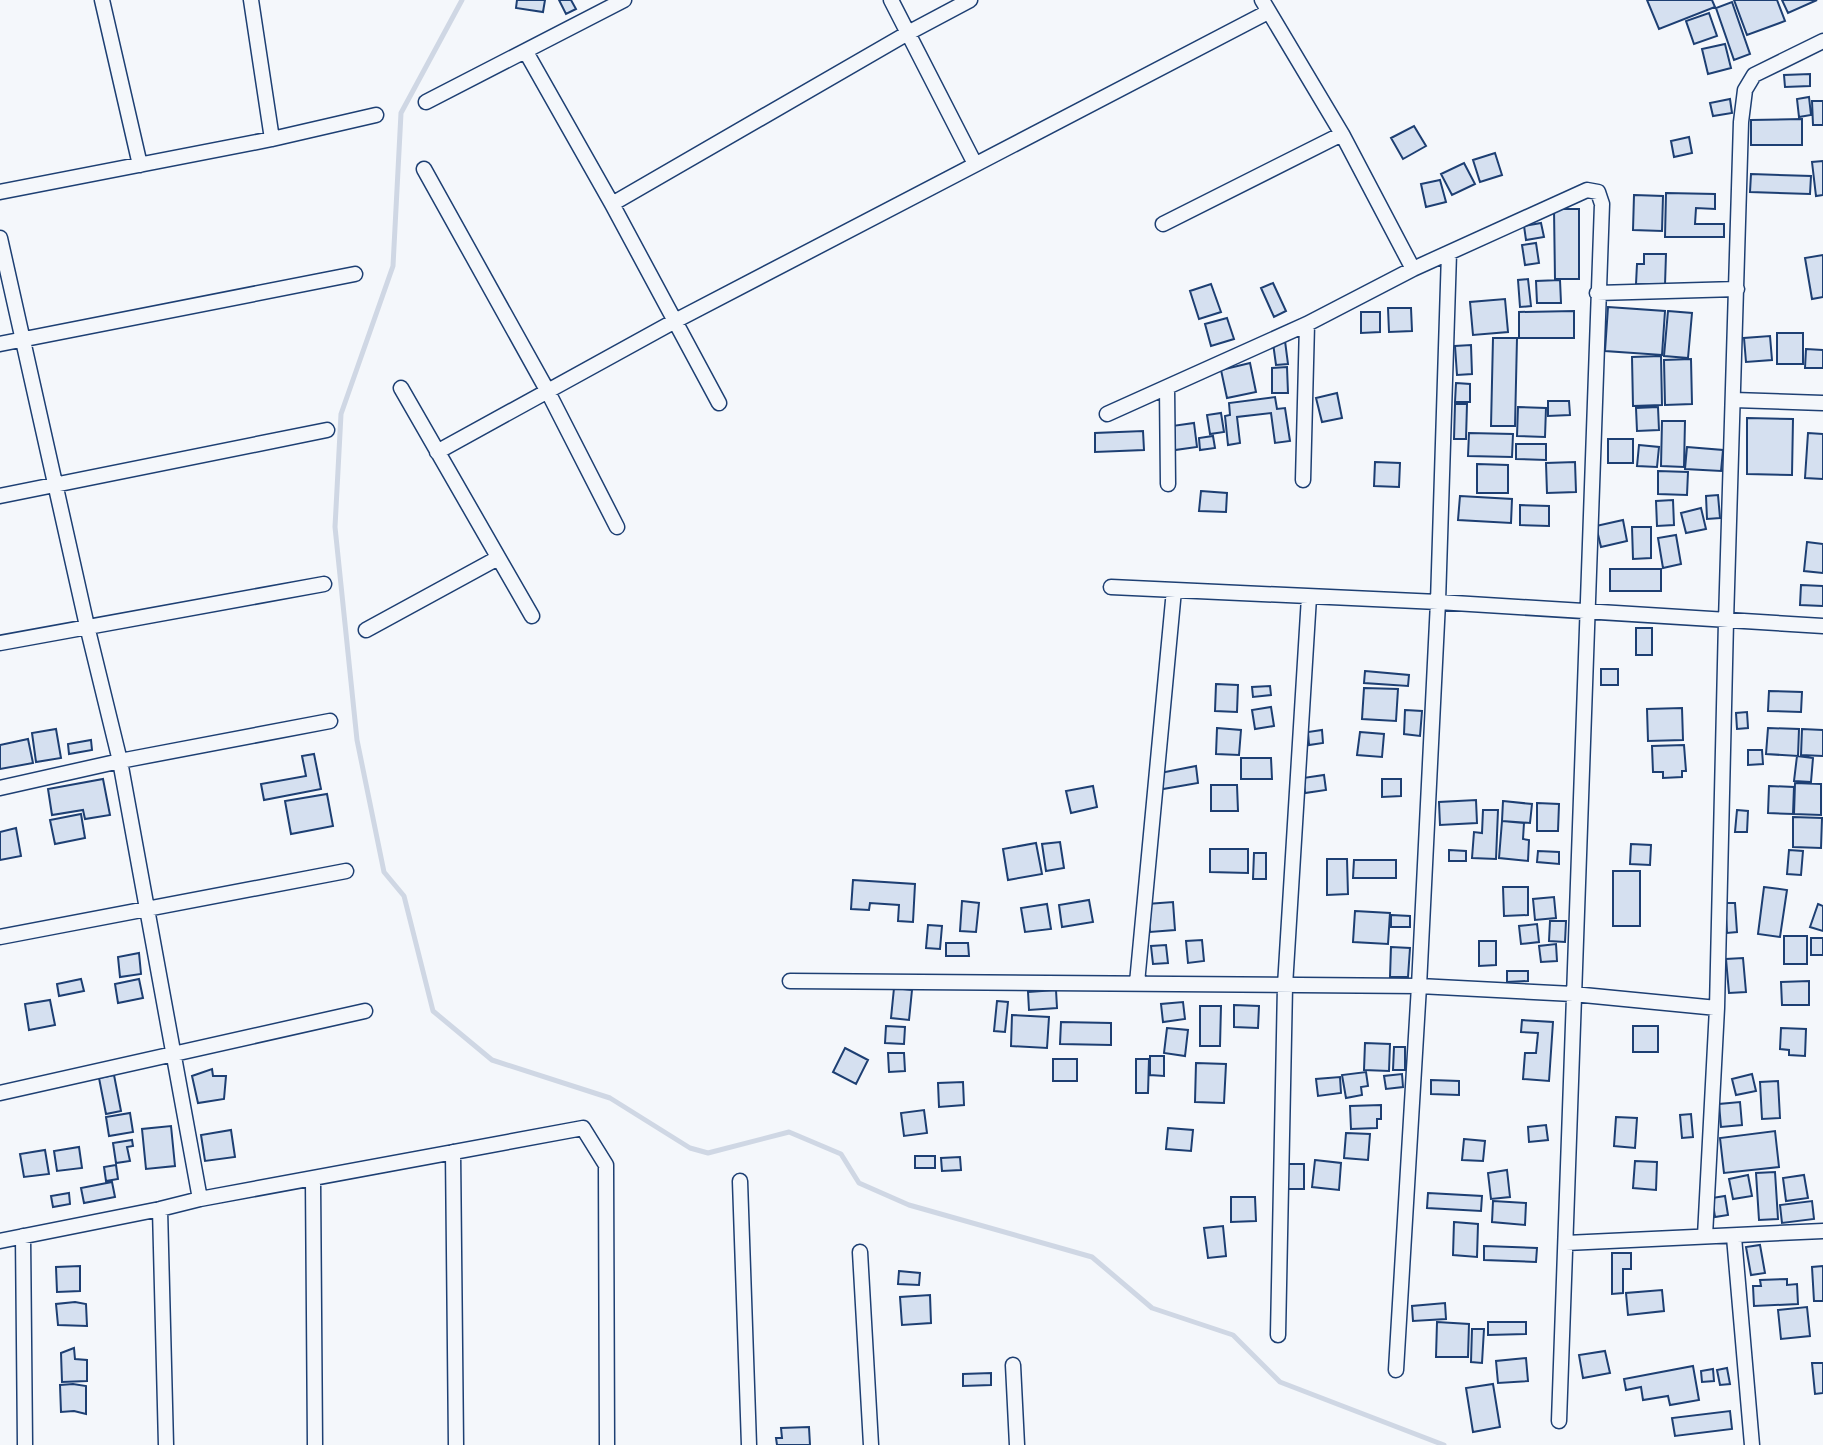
<svg xmlns="http://www.w3.org/2000/svg" width="1823" height="1445" viewBox="0 0 1823 1445" font-family="'DM Sans',sans-serif">
  <rect width="100%" height="100%" fill="#f4f7fb"/>
  <g fill="none" stroke-linecap="round" stroke-linejoin="round">
    <path stroke="#cfd7e4" stroke-width="5" d="M462,0L401,113L393,266L341,414L335,527L357,740L384,872L404,896L433,1011L492,1060L610,1098L690,1148L708,1153L789,1132L841,1154L859,1183L909,1205L1092,1257L1152,1308L1233,1335L1280,1382L1444,1445"/>
  </g>
  <path fill="#d5e0f0" stroke="#1d3f73" stroke-width="2" d="M517,0H545L543,12L516,8Z
    M559,0H571L576,9L566,14Z
    M1647,0H1712L1715,7L1659,29Z
    M1734,0H1777L1785,21L1747,35Z
    M1782,0H1817L1788,13Z
    M1732,2L1750,54L1734,60L1716,8Z
    M1709,13L1717,36L1694,44L1686,21Z
    M1725,44L1731,68L1708,74L1702,49Z
    M1810,74V86L1785,87L1784,75Z
    M1809,97L1811,115L1799,117L1797,99Z
    M1730,99L1732,113L1713,116L1710,103Z
    M1812,101H1823V125H1813Z
    M1802,119V145H1751V120Z
    M1414,126L1426,146L1403,159L1391,138Z
    M1689,137L1692,153L1674,157L1671,141Z
    M1495,153L1502,175L1480,182L1473,160Z
    M1823,161V195L1816,196L1812,162Z
    M1464,163L1475,184L1452,195L1441,174Z
    M1751,174L1811,176L1810,194L1750,192Z
    M1440,180L1446,202L1426,207L1421,184Z
    M1666,193L1715,194V209L1696,208L1695,224H1724V237H1665Z
    M1634,195L1663,196L1662,231L1633,230Z
    M1554,209H1579V279H1555Z
    M1541,223L1544,237L1526,240L1524,226Z
    M1536,243L1539,263L1525,265L1522,245Z
    M1644,254H1666L1665,285L1636,284L1637,264H1644Z
    M1823,255V297L1812,299L1805,258Z
    M1528,279L1531,306L1520,307L1518,280Z
    M1560,280L1561,303H1537L1536,281Z
    M1273,283L1286,311L1274,317L1261,288Z
    M1211,284L1221,312L1199,319L1190,291Z
    M1505,299L1508,332L1473,335L1470,302Z
    M1608,307L1665,311L1662,355L1605,351Z
    M1388,308H1411L1412,331L1389,332Z
    M1574,311V338H1519V312Z
    M1668,311L1692,313L1688,358L1664,356Z
    M1361,312H1380V332L1361,333Z
    M1227,318L1234,339L1211,346L1205,324Z
    M1777,333H1803V364H1777Z
    M1770,336L1772,360L1746,362L1744,338Z
    M1493,338H1517L1515,426H1491Z
    M1285,341L1288,364L1276,365L1273,343Z
    M1471,345L1472,374L1457,375L1455,346Z
    M1806,349L1823,350V368H1805Z
    M1661,356L1662,405L1633,406L1632,357Z
    M1691,359L1692,404L1665,405L1664,360Z
    M1250,363L1256,392L1227,398L1221,370Z
    M1287,367L1288,393H1272V368Z
    M1456,383L1470,384V402H1455Z
    M1337,393L1342,418L1322,422L1316,398Z
    M1275,397L1277,409L1285,408L1290,441L1275,443L1271,413L1237,417L1240,443L1228,445L1225,416L1230,415L1229,403Z
    M1548,401H1569L1570,415L1548,416Z
    M1455,404H1467L1466,439H1454Z
    M1518,407L1546,408L1545,437L1517,436Z
    M1658,407L1659,430L1637,431L1636,408Z
    M1221,413L1224,432L1210,434L1207,415Z
    M1747,418L1793,419L1792,475L1747,474Z
    M1662,421H1685L1684,467L1661,466Z
    M1194,423L1197,447L1175,450L1172,426Z
    M1143,431L1144,450L1095,452V433Z
    M1469,433L1513,434L1512,457L1468,456Z
    M1808,433L1823,434V479L1805,478Z
    M1213,436L1215,448L1200,450L1199,438Z
    M1608,439H1633V463H1608Z
    M1516,444H1546V460L1516,459Z
    M1639,445L1659,447L1657,467L1637,466Z
    M1687,447L1723,450L1721,471L1685,469Z
    M1375,462L1400,463L1399,487L1374,486Z
    M1575,462L1576,492L1547,493L1546,463Z
    M1477,464L1508,465V493H1477Z
    M1658,471L1688,472L1687,495L1658,494Z
    M1201,491L1227,493L1226,512L1199,511Z
    M1718,495L1720,518L1707,519L1706,496Z
    M1460,496L1512,499L1511,523L1458,520Z
    M1673,500L1674,525L1657,526L1656,501Z
    M1520,505L1549,506V526L1520,525Z
    M1701,508L1706,529L1686,533L1681,513Z
    M1623,520L1627,541L1601,547L1596,526Z
    M1632,527H1651V558L1633,559Z
    M1676,535L1681,564L1663,568L1658,538Z
    M1807,542L1823,544V573L1804,571Z
    M1610,569H1661V591H1610Z
    M1801,585L1823,586V606L1800,605Z
    M1636,628H1652V655H1636Z
    M1601,669H1618V685H1601Z
    M1365,671L1409,675L1408,686L1364,683Z
    M1216,684L1238,685L1237,712L1215,711Z
    M1270,686L1271,695L1253,697L1252,687Z
    M1364,688L1398,689L1396,721L1362,719Z
    M1769,691L1802,692L1801,712L1768,711Z
    M1271,707L1274,726L1255,729L1252,710Z
    M1682,708L1683,740L1648,741L1647,709Z
    M1405,710L1422,711L1420,736L1404,734Z
    M1747,712L1748,728L1737,729L1736,713Z
    M1217,728L1241,730L1239,755L1216,754Z
    M1768,728L1799,729L1798,756L1766,754Z
    M56,729L61,758L36,762L32,733Z
    M1802,729L1823,730V756L1801,755Z
    M1322,730L1323,743L1309,745L1308,732Z
    M1360,732L1384,734L1382,757L1357,755Z
    M28,739L33,763L0,769V745Z
    M91,740L92,750L69,754L68,744Z
    M1684,745L1686,771H1682V777L1663,778V772H1653L1652,746Z
    M1748,750H1762L1763,764L1748,765Z
    M314,754L321,789L264,800L261,784L306,776L302,756Z
    M1797,756L1813,758L1811,782L1794,781Z
    M1241,758H1271L1272,779H1241Z
    M1196,766L1198,783L1163,789L1160,773Z
    M1324,775L1326,790L1305,793L1303,778Z
    M103,779L110,815L85,819L83,810L52,815L48,789Z
    M1382,779H1401V796L1382,797Z
    M1795,783L1821,784V815L1794,814Z
    M1211,785H1237L1238,811H1211Z
    M1093,786L1097,807L1071,813L1066,791Z
    M1769,786L1794,787L1793,814L1768,813Z
    M327,794L333,826L291,834L285,801Z
    M1476,800L1477,823L1440,825L1439,802Z
    M1503,801L1532,804L1530,823L1502,821Z
    M1537,803L1559,804L1558,831H1537Z
    M1483,810H1498L1496,859L1472,858L1474,832L1482,833Z
    M1737,810L1748,811L1747,832H1735Z
    M81,814L85,838L55,844L50,820Z
    M1793,817L1822,818L1821,848L1793,847Z
    M1502,821L1524,823L1523,839L1529,840L1528,861L1499,858Z
    M16,828L21,856L0,860V832Z
    M1060,842L1064,868L1046,871L1042,844Z
    M1036,843L1042,874L1008,880L1003,849Z
    M1631,844L1651,845L1650,865L1630,864Z
    M1210,849H1248V873L1210,872Z
    M1449,850L1466,851V861H1449Z
    M1789,850L1803,851L1801,875L1787,874Z
    M1538,851L1559,852V864L1537,862Z
    M1254,853H1266V879H1253Z
    M1327,859H1347L1348,894L1327,895Z
    M1354,860H1396V878H1353Z
    M1613,871H1640V926H1613Z
    M853,880L915,884L913,922L898,921L899,905L870,903L869,910L851,909Z
    M1503,887H1528V915L1504,916Z
    M1764,887L1787,890L1780,937L1758,934Z
    M1554,897L1556,918L1535,920L1533,899Z
    M1089,900L1093,922L1062,927L1059,905Z
    M962,901L979,903L976,932L960,931Z
    M1173,902L1175,930L1150,932L1147,904Z
    M1725,903H1735L1737,932L1727,933Z
    M1047,904L1051,929L1025,932L1021,908Z
    M1818,904L1823,906V931L1810,927Z
    M1355,911L1390,913L1388,944L1353,942Z
    M1391,915L1410,916V927H1391Z
    M1550,921H1566L1565,942L1549,941Z
    M1537,924L1539,942L1521,944L1519,926Z
    M928,925L942,926L940,949L926,948Z
    M1784,936H1807V964H1784Z
    M1811,938H1823V955H1811Z
    M1202,940L1204,961L1188,963L1186,941Z
    M1479,941H1496V965L1479,966Z
    M946,943H968L969,956H946Z
    M1556,944L1557,961L1541,962L1539,946Z
    M1166,945L1168,963L1153,964L1151,946Z
    M1391,947L1410,948L1408,977H1390Z
    M139,953L141,974L120,977L118,957Z
    M1743,958L1746,992L1729,993L1726,959Z
    M1507,971H1528V981L1507,982Z
    M81,979L84,991L59,996L57,984Z
    M139,979L143,998L118,1003L115,984Z
    M1809,981V1005H1782L1781,982Z
    M894,988L912,990L909,1020L891,1018Z
    M1056,990L1057,1008L1029,1010L1028,992Z
    M50,1000L55,1025L29,1030L25,1004Z
    M997,1001L1008,1002L1005,1032L994,1031Z
    M1183,1002L1185,1019L1163,1022L1161,1004Z
    M1234,1005L1259,1006L1258,1028L1234,1027Z
    M1200,1006H1221L1220,1046H1200Z
    M1012,1015L1049,1017L1047,1048L1011,1046Z
    M1522,1020L1553,1022L1549,1081L1523,1079L1525,1053H1536L1538,1033L1521,1032Z
    M1061,1022L1111,1023V1045L1060,1044Z
    M886,1026L905,1027L904,1044L885,1043Z
    M1633,1026H1658V1052H1633Z
    M1167,1028L1188,1030L1185,1056L1164,1053Z
    M1781,1028L1806,1029L1805,1056L1789,1055V1050L1780,1049Z
    M1365,1043L1390,1044L1389,1071L1364,1070Z
    M1394,1047H1405V1070H1393Z
    M845,1048L868,1060L856,1084L833,1072Z
    M888,1053H904L905,1071L889,1072Z
    M1150,1056H1164V1076L1150,1075Z
    M1053,1059H1077V1081H1053Z
    M1136,1059H1149L1148,1093H1136Z
    M1196,1063L1226,1064L1224,1103L1195,1102Z
    M212,1069L213,1076H226L224,1099L198,1103L192,1076Z
    M1366,1072L1368,1086L1361,1087L1362,1095L1346,1098L1342,1075Z
    M1402,1074L1403,1087L1386,1089L1384,1076Z
    M1752,1074L1756,1091L1736,1095L1732,1079Z
    M114,1075L121,1111L106,1114L99,1078Z
    M1340,1077L1341,1093L1318,1096L1316,1079Z
    M1431,1080L1459,1081V1095L1431,1094Z
    M1778,1081L1780,1118L1762,1119L1760,1082Z
    M963,1082L964,1105L939,1107L938,1083Z
    M1740,1102L1742,1125L1721,1127L1719,1104Z
    M1381,1105V1119H1377V1128L1351,1129L1350,1106Z
    M924,1110L927,1133L904,1136L901,1113Z
    M130,1113L133,1132L109,1136L106,1117Z
    M1691,1114L1693,1137L1682,1138L1680,1115Z
    M1616,1117L1637,1118L1635,1148L1614,1146Z
    M1546,1125L1548,1140L1529,1142L1528,1127Z
    M171,1126L175,1166L146,1169L142,1129Z
    M1168,1128L1193,1130L1191,1151L1166,1149Z
    M231,1130L235,1157L205,1161L201,1135Z
    M1775,1131L1779,1167L1724,1173L1720,1138Z
    M1346,1133L1370,1134L1368,1160L1344,1158Z
    M1464,1139L1485,1141L1483,1161L1462,1160Z
    M132,1140L133,1146L127,1147L130,1161L116,1163L113,1143Z
    M79,1147L82,1168L57,1171L54,1151Z
    M45,1150L49,1174L24,1177L20,1154Z
    M915,1156H935V1168H915Z
    M960,1157L961,1170L942,1171L941,1158Z
    M1315,1160L1341,1163L1339,1190L1312,1187Z
    M1635,1161L1657,1162L1656,1190L1633,1188Z
    M1283,1164H1304V1189H1284Z
    M116,1165L118,1179L106,1181L104,1167Z
    M1507,1170L1510,1197L1491,1199L1488,1173Z
    M1775,1172L1778,1219L1759,1220L1756,1173Z
    M1748,1175L1752,1196L1733,1199L1729,1179Z
    M1804,1175L1808,1198L1786,1201L1783,1178Z
    M112,1182L115,1197L84,1203L81,1188Z
    M69,1193L70,1204L53,1207L51,1196Z
    M1428,1193L1482,1196L1481,1211L1427,1208Z
    M1725,1196L1728,1215L1715,1217L1712,1198Z
    M1231,1197H1255L1256,1221L1231,1222Z
    M1493,1201L1526,1203L1525,1225L1492,1222Z
    M1812,1201L1814,1219L1782,1223L1780,1205Z
    M1454,1222L1478,1224L1477,1257L1453,1255Z
    M1223,1226L1226,1256L1208,1258L1204,1228Z
    M1760,1245L1765,1273L1751,1275L1746,1247Z
    M1484,1246L1537,1248L1536,1262L1484,1260Z
    M1612,1253H1631V1269H1623V1293L1612,1294Z
    M80,1266V1291L57,1292L56,1267Z
    M1823,1266V1301H1814L1812,1267Z
    M899,1271L920,1273L919,1285L898,1284Z
    M1787,1279V1285L1797,1284L1798,1304L1754,1306L1753,1286H1761L1760,1280Z
    M1662,1290L1664,1311L1628,1315L1626,1293Z
    M930,1295L931,1323L902,1325L900,1297Z
    M75,1302L86,1304L87,1326L58,1325L56,1304Z
    M1445,1303L1446,1319L1413,1321L1412,1306Z
    M1807,1307L1810,1336L1781,1339L1778,1310Z
    M1437,1322L1469,1324L1468,1357H1436Z
    M1488,1322H1526V1334L1488,1335Z
    M1472,1329H1484L1482,1363L1471,1362Z
    M74,1348L75,1359L87,1360V1381L62,1382L61,1353Z
    M1605,1351L1610,1373L1583,1378L1579,1355Z
    M1526,1358L1528,1381L1498,1383L1496,1361Z
    M1812,1363H1823V1393L1815,1394Z
    M1693,1366L1699,1400L1670,1405L1668,1396L1643,1400L1641,1387L1626,1390L1624,1379Z
    M1727,1368L1730,1384L1720,1385L1717,1370Z
    M1713,1369L1714,1381L1702,1382L1701,1371Z
    M991,1373V1385L963,1386V1374Z
    M73,1384L86,1386V1414L74,1411L61,1412L60,1385Z
    M1493,1384L1500,1427L1473,1432L1466,1388Z
    M1730,1411L1732,1429L1675,1436L1672,1418Z
    M809,1427L810,1445H777L776,1438H782L781,1428Z"/>
  <g fill="none" stroke-linecap="round" stroke-linejoin="round">
    <g stroke="#1d3f73" stroke-width="17">
      <path id="minor" d="M102,0L140,165
        M251,0L272,139
        M891,0L975,164
        M1262,0L1342,134L1413,269
        M526,52L612,204L719,403
        M426,102L624,0
        M424,169L547,390L617,527
        M0,192L272,139L376,115
        M612,204L908,33L970,0
        M1163,224L1342,134
        M0,238L87,626L120,761L200,1199
        M1597,293L1737,289
        M0,344L355,274
        M1167,387L1168,484
        M401,388L532,616
        M1734,400L1823,403
        M1107,414L1307,324L1413,269L1587,190L1598,192L1602,204L1559,1421
        M437,452L675,321L1268,12
        M1303,480L1307,324
        M0,496L327,430
        M1111,587L1438,602L1823,626
        M366,630L498,558
        M0,643L324,584
        M0,788L120,761L330,721
        M0,937L346,871
        M790,981L1419,986L1573,994L1717,1008
        M1137,983L1174,590
        M0,1093L365,1011
        M453,1152L456,1445
        M313,1180L315,1445
        M740,1181L749,1445
        M160,1209L166,1445
        M23,1236L25,1445
        M1705,1236L1717,1008L1726,621L1741,122L1745,90L1754,75L1823,41
        M1734,1237L1752,1445
        M0,1241L160,1209L200,1199L583,1128L606,1165L607,1445
        M1566,1243L1823,1231
        M860,1252L871,1445
        M1278,1335L1285,986L1309,597
        M1013,1365L1017,1445
        M1396,1370L1419,986L1438,602L1449,253"/>
    </g>
    <use href="#minor" stroke="#f4f7fb" stroke-width="14"/>
  </g>
</svg>
